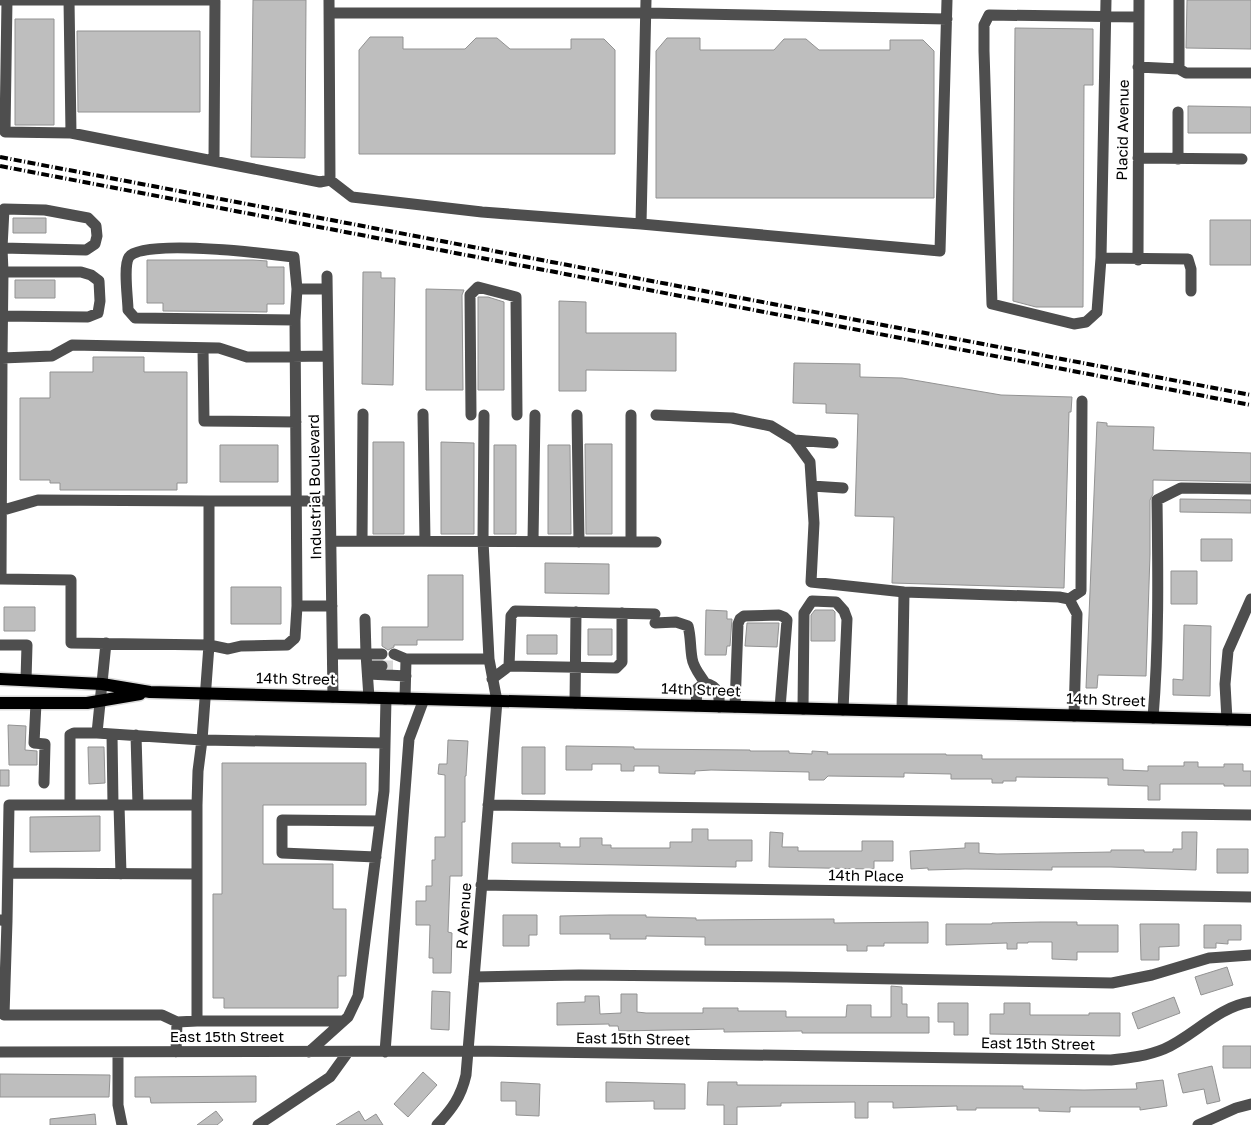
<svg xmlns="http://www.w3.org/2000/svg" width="1251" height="1125" viewBox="0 0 1251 1125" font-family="'Golos Text',sans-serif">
  <rect width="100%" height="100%" fill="#fff"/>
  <path fill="#bebebe" stroke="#929292" d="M253,0H306L305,158L251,157Z
    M1187,0H1251V49L1186,48Z
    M15,19H54V125H15Z
    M1015,28L1093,29V85H1084L1083,307H1036L1013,301Z
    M77,31H200V112H78Z
    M370,37H403V49H465L476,38H497L510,49H571V39H604L615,50V154H359V50Z
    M667,38H700V50H774L784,39H806L819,50H890V40H923L934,51V198H656V51Z
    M1188,106L1251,107V133H1188Z
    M13,218H46V233H13Z
    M1210,220H1251V265H1210Z
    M147,260H253L267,261V267H284V304H267V312L163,311V303H147Z
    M363,272H381V278H395L393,385L362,384Z
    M15,280H55V298H15Z
    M426,289L464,290L462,295L463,390H426Z
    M478,297H488L504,302V390H478Z
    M559,301L586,302V333H676V371L586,370V391H559Z
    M93,357H144V372H187V483H177V490H60V483H50V480H20V398H50V372H93Z
    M794,363L860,364V377L902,378L1001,395L1072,397L1071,412H1069L1064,588L892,583L894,517L855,516L858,414L826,413V404L793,403Z
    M1097,422L1107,423V426L1154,427L1153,450L1251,453V482L1153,480V494L1150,500V554L1146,676L1098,675L1097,688H1086Z
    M373,442H404V534H373Z
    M441,442L474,443V534H441Z
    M585,444H612V534H586Z
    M220,445H278V482H220Z
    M494,445H516V534H494Z
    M548,445H570L571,534H548Z
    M1180,499L1251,500V513L1180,512Z
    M1201,539H1232V561H1201Z
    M545,563L609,564V594L545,593Z
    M1171,571H1197V604H1171Z
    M428,575H463V640H417V645H394V647L388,650L382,646V627H428Z
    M231,587H281V624H231Z
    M4,607H35V631H4Z
    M706,610L727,611V619H732L730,646H727L726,655H705Z
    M815,610H833L835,612V641H811V615Z
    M778,623H779L777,647L745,646L747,623Z
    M1184,625L1211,626L1210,696L1173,695V679L1183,680Z
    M588,629H612V655H588Z
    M527,635H557V654H527Z
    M8,725L26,726L25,750L37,751V765H9Z
    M448,740L468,741L466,776H465V822H462V876H450L448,932L452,933L451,973H433V958H429L430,925H416V901H426V886H432V860H435V837H445V775L438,774L439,764H447Z
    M566,746L634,747V749L750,750V751H789V753L812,754V751L828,752L827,754H946V755H982V759H1123V770L1148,771V766H1184V762H1198V767H1224V764H1243V771H1251V786H1224V784H1160V800H1148V786L1108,785V778L1016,777V781H1003V783H992V779H951V774L904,773V777L828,776L824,780H809V772L711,770L695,771V774L659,773V766H634V771H621V764H592V770H566Z
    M88,747H104L105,783L89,784Z
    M522,747H545V794H522Z
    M222,763H366V805H263V864H333V909H346V976H338V1008H224V998H213V894H222Z
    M0,770H9V786H0Z
    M100,816V851L30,852V817Z
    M692,829H708V840H752V861H736V867L512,863V843H560V847H580V838H602V845H611V848H670V842H692Z
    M770,832L783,833L782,847H798V851H862V841H893V861H874V869L769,867Z
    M1182,832H1197L1196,870L1111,867H1052V870L965,869L928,870V868L911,869L910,851L965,848V843H979V853L997,854L1111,852V850H1144V852H1173V849H1182Z
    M1217,849H1248V873H1217Z
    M503,915H537V935H529V946H503Z
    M610,915H646V917L696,918V920L834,919V923L928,922V943H884V946H867V951H847V945H705V937L646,936V939H610V934H560V916Z
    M1041,922H1077V925H1118V952H1077V960L1052,959V942H1028V943H1017V949H1007V943L946,945V924H992V923Z
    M1140,924H1179V946L1159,947V960H1141Z
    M1204,925H1241V940H1228V944L1216,943V948H1204Z
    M1227,967L1233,985L1201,995L1195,977Z
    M891,986L902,987V1004H907V1017H929V1033H802V1031L724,1032V1029L619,1031L618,1026H609V1024L557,1025V1003L585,1002V996H599L600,1014L621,1013V994H637V1012L646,1013H703V1008H738V1011H786V1017H846L847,1005H871V1017H891Z
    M432,991L450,992L449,1030L431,1029Z
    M1174,997L1180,1013L1138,1029L1132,1013Z
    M938,1003H968V1035H954V1022H938Z
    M1004,1003H1030V1015H1089V1013H1120V1036L990,1034V1014H1004Z
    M1223,1046H1251V1068H1223Z
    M1212,1066L1220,1101L1207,1104L1204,1089L1183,1093L1178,1074Z
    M423,1072L437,1085L408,1117L394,1104Z
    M0,1074L110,1075L109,1097H0Z
    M256,1076V1102L151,1103L150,1097H135V1077Z
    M1163,1080L1167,1106L1140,1110V1107H1070V1112L1039,1111V1108H976V1110H957V1106L893,1108V1102H868V1118H855V1102L781,1103V1106L737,1107V1125H724V1105H707L708,1082H737V1085L1023,1086V1089L1084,1090L1137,1089L1136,1083Z
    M501,1082L540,1084L539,1116L516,1115V1101H501Z
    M606,1082L685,1084V1109H654V1101L606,1102Z
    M216,1111L223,1120L217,1125H197Z
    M359,1111L365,1121L376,1114L383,1125H336Z
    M95,1114L96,1125H50V1119Z"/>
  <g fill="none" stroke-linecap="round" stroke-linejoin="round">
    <path stroke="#d9d9d9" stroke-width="11" stroke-dasharray="11 5.5" stroke-linecap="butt" d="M382,666H394"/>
    <g stroke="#dbdbdb" stroke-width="15">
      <path id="major" d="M0,679L102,684L150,692L1251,720
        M0,703H87L140,694"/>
    </g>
    <path stroke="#4e4e4e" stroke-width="11" d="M0,0H215
      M7,0L5,132L71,133
      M69,0L71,133L320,182L330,180L352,197L482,212L641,224
      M329,0L330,180
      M646,0L641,224L940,251L947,0
      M1179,0V69L1186,73H1251
      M329,13H646L947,19
      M1139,17L989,15L984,25V51L992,304L1074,324L1086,322L1097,312L1101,258L1188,259L1191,269V291
      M1138,67L1179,69
      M1138,158L1242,159
      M1178,159V112
      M214,161L215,0
      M4,209L45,210L88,218L96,226L97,236L95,244L86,250L2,248Z
      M0,247L2,248L3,272H81L91,275L99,281L100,301L98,313L88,317L0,316
      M1101,258L1106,0
      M1138,260L1139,0
      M327,276L333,697
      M297,289H327
      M203,348L204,421L296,422
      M328,356L247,357L219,348L72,345L52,356L2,358L1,579L71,580V643L209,645V501H330
      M2,358L3,272
      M423,414L425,541
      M471,415L470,295L478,287L516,297L517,415
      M577,415L579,542
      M631,415V542
      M656,415L732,418L771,426L794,440L810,462L814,523L811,582L904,592L1059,597L1069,599L1077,614L1074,716
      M794,440L833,443
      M812,486L843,488
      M0,511L38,500L209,501
      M331,541L656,542
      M362,541L363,414
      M533,541L535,415
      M1069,599L1081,591L1082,401
      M297,606H332
      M365,619L366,654H382
      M655,623L676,622L688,626C691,637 690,646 692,658C693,667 700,675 705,683L697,689L696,706
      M106,643L97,733L202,740L385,743
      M0,645H27L26,680
      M333,654H366L369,698
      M394,654L406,659
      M368,666H382
      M509,666L511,616L515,611L655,614
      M369,674L406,676
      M492,679L509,666L616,668L622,662V613
      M705,683C718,686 720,694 719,707
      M405,699L406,659H489
      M36,703L34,743L45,744L44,783
      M575,703L576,612
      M735,707L738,624L740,619L744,616L779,615L784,617L787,620L780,708
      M803,709L804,613L812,601L836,602L844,611L847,619L843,710
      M902,711L904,592
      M1153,718C1159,645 1158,573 1157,500L1181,488L1251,489
      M1227,720L1225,684L1228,651L1251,599
      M112,734L113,805
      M136,735L138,805
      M70,805V735L74,733H97
      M119,805L121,874
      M197,805L198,771L202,740L209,645L228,649L241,646L287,645L295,638L297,606L295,320L297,289L294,257C269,254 142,238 129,257C123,266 128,299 128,310L135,318L295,320
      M488,805L1251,815
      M376,857L282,853V820L380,821
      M8,873L197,874
      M481,885L1251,897
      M0,920L7,921L9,805H197V1021L177,1022L176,1052
      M7,921L4,1015H162L177,1022
      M474,977L579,975L787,977L1112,983L1152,975L1209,958L1251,955
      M197,1021H343
      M0,1052L468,1051L1111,1060C1129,1058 1147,1056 1164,1049C1194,1036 1217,1007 1251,1002
      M118,1052V1105L122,1125
      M309,1052L348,1017L358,996L384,791L386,698
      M385,1052L409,739L424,699
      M258,1125L330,1077L348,1052
      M437,1125C452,1109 461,1097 466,1075L497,701L489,659L483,541L484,415
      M1198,1125L1236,1108L1251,1104"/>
    <use href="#major" stroke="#000" stroke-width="12"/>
    <path stroke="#000" stroke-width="4" stroke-dasharray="8 2.5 1 2.5" stroke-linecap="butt" d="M0,157L1251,395
      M0,166L1251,405"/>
  </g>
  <g text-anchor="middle" stroke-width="4.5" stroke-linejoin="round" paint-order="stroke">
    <g font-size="15" fill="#000" stroke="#fff">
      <text transform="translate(1123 130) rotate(-89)" y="5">Placid Avenue</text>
      <text transform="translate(315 487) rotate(-91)" y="5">Industrial Boulevard</text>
      <text transform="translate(296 679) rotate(1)" y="5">14th Street</text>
      <text transform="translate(701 690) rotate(2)" y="5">14th Street</text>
      <text transform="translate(1106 700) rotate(2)" y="5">14th Street</text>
      <text transform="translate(866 876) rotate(1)" y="5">14th Place</text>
      <text transform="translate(464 916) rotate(-86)" y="5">R Avenue</text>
      <text x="227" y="1042">East 15th Street</text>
      <text transform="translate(633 1039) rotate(1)" y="5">East 15th Street</text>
      <text transform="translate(1038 1044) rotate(1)" y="5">East 15th Street</text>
    </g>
  </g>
</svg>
